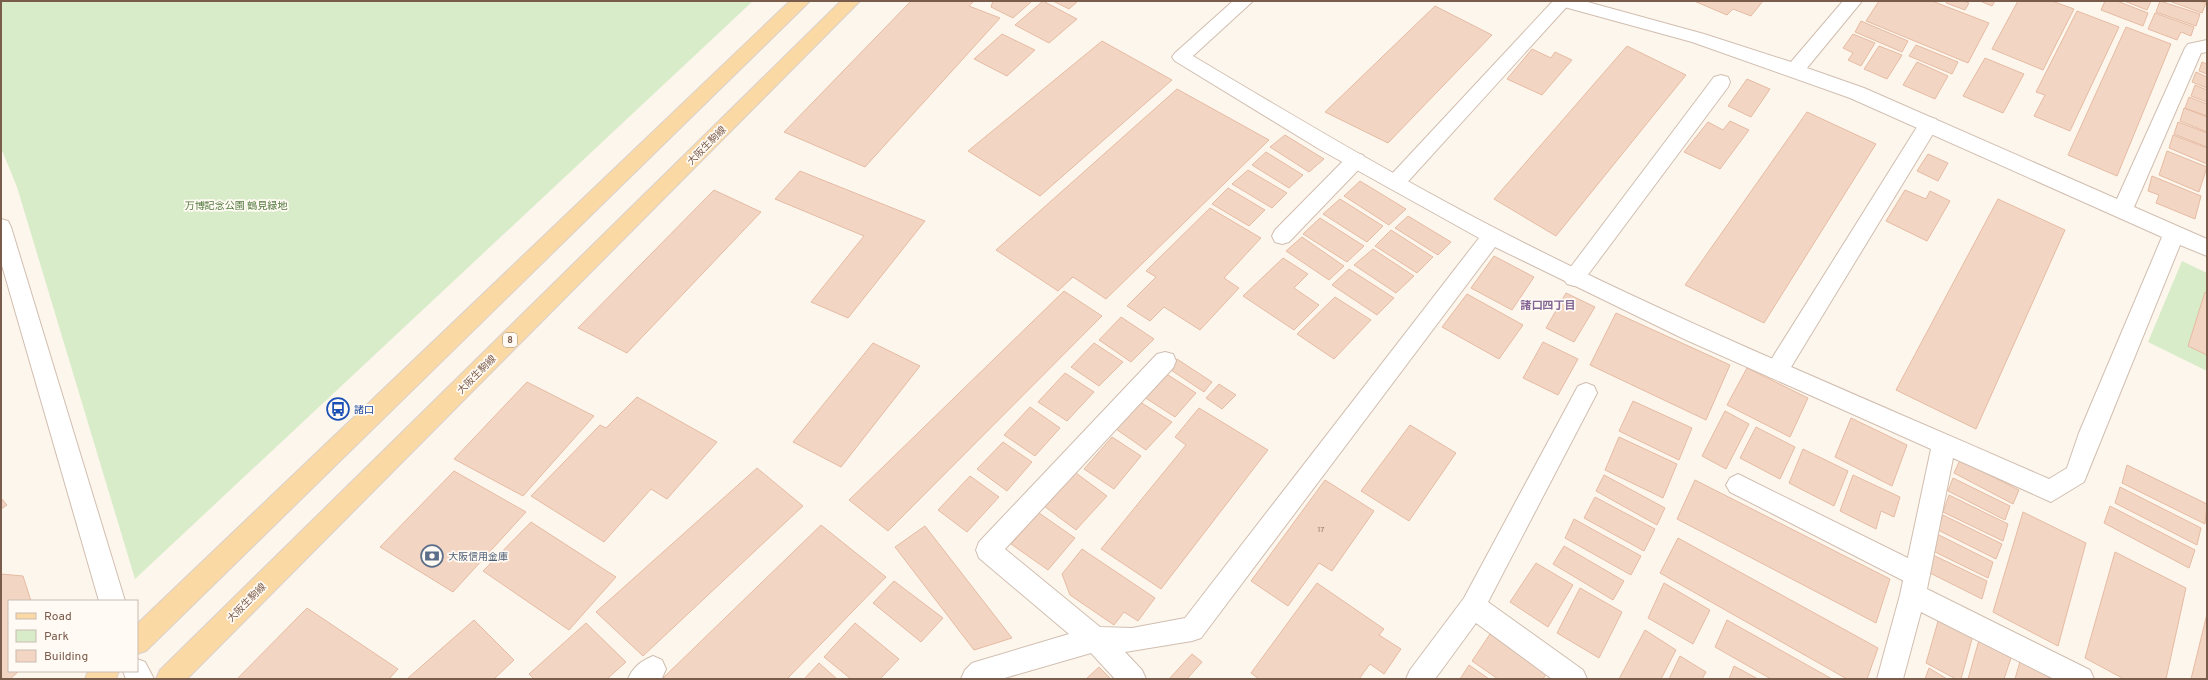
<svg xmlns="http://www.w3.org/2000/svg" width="2208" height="680" viewBox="0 0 2208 680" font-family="Overpass,'Noto Sans JP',sans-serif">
  <rect width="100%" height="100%" fill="#fdf6ec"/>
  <path fill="#d8ecc9" d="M1,1H753L135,579L17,187L1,148Z
    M2182,261L2207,273V371L2148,342Z"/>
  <path fill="#f3d5c3" stroke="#e6bba3" d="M911,1H974L969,6L1000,18L865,167L784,132Z
    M993,1H1030L1031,2L1013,18L991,7Z
    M1043,1L1077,19L1049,43L1015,25Z
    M1053,1H1078L1069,9Z
    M1694,1H1763L1751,16L1733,9L1727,15Z
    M1879,1H1932L1989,23L1968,63L1866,21Z
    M1947,1H1964L1969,3L1965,10L1946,3Z
    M1980,1H1995L1992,6Z
    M2018,1H2052L2074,9L2043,70L1992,49Z
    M2105,1H2117L2148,13L2143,26L2101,10Z
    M2124,1H2151L2147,10Z
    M2160,1L2200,14L2196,26L2156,12Z
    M2169,1H2199L2206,3L2202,13Z
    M1435,6L1492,35L1388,143L1325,112Z
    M2077,11L2119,27L2070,131L2034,116L2045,95L2036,92Z
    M2155,13L2194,27L2191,36L2181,32L2177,40L2148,29Z
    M1861,21L1908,41L1902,52L1855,32Z
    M2126,27L2171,44L2117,176L2068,155Z
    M1002,34L1035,50L1007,76L974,59Z
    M1853,34L1875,43L1861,66L1848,60L1853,53L1843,48Z
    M1102,41L1172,80L1040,196L968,151Z
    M1916,45L1958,62L1952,74L1909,56Z
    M1627,46L1686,75L1556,236L1494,199Z
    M1879,46L1902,55L1887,79L1864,69Z
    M1532,49L1551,58L1555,52L1572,60L1542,95L1507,79Z
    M1985,58L2024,74L2003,113L1963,96Z
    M1917,62L1948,76L1935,99L1903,85Z
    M2202,62L2207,64V74L2199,71Z
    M2196,72L2207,77V88L2192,82Z
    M1747,79L1770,89L1751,117L1728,106Z
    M2195,85L2207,90V102L2191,96Z
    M1177,89L1269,140L1106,299L1073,277L1058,291L996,250Z
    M2189,97L2207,104V116L2185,108Z
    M2184,108L2207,117V132L2180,121Z
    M1807,112L1876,144L1764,323L1685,285Z
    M1730,121L1749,130L1720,169L1684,152L1708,122L1723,130Z
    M2178,122L2207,133V147L2174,134Z
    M1285,135L1324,159L1309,172L1270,147Z
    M2173,135L2207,148V164L2169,148Z
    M2167,151L2207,167L2199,192L2159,175Z
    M1266,152L1303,175L1289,188L1252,165Z
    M1928,154L1948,163L1938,181L1917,171Z
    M1248,170L1287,193L1272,208L1232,184Z
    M800,171L925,221L848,318L811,302L864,236L775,199Z
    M2152,176L2201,196L2195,219L2156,203L2159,195L2148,191Z
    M1360,181L1406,209L1389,225L1344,196Z
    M1228,188L1265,210L1249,226L1212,204Z
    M714,190L761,212L627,353L578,328Z
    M1905,190L1926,199L1930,191L1950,201L1927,241L1886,221Z
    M1340,199L1383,226L1367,242L1323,214Z
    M1998,199L2065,230L1976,429L1896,390Z
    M1210,208L1261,238L1224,278L1239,288L1200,330L1164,307L1150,321L1127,306L1156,277L1146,271Z
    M1408,216L1451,242L1438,255L1395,228Z
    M1320,218L1364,246L1347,262L1303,234Z
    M1391,230L1433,257L1417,273L1375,246Z
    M1302,237L1344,266L1329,280L1286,251Z
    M1373,249L1414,276L1396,293L1354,265Z
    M1494,256L1534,277L1512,310L1471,288Z
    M1283,258L1308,274L1294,288L1319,305L1294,330L1243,296Z
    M1349,269L1394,298L1377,315L1332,285Z
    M1064,291L1102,316L888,531L849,500Z
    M2205,292L2207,293V355L2188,346Z
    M1566,293L1595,307L1574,342L1546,328Z
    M1467,294L1523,325L1499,359L1442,327Z
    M1335,297L1371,320L1334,359L1297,334Z
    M1616,313L1730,365L1706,420L1590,365Z
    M1121,317L1154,339L1131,362L1099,340Z
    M1543,342L1578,359L1558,395L1523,378Z
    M873,343L920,366L841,467L793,442Z
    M1094,343L1123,362L1099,386L1071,367Z
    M1177,359L1212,382L1204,392L1168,368Z
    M1747,368L1808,398L1790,437L1727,405Z
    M1065,373L1094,392L1067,421L1038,402Z
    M1165,373L1196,393L1175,417L1144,397Z
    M527,382L594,416L523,496L454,459Z
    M1219,384L1236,395L1222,409L1206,398Z
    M637,397L717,442L667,499L651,489L604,542L531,496L600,425L606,428Z
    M1633,401L1692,428L1679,460L1619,431Z
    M1140,402L1172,422L1146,450L1116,429Z
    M1030,407L1060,428L1035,456L1004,435Z
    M1199,408L1268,450L1161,589L1101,549L1186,445L1175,437Z
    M1725,411L1749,424L1726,469L1702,456Z
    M1851,418L1907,445L1892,486L1835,457Z
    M1410,425L1456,453L1409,521L1361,491Z
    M1756,427L1795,447L1780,479L1740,458Z
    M1112,437L1141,456L1114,489L1084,469Z
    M1619,437L1677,464L1663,498L1605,470Z
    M1003,442L1032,462L1007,491L977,469Z
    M1803,449L1848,471L1834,506L1789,483Z
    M1960,460L2019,490L2013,504L1954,473Z
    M2127,465L2207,504L2205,524L2122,483Z
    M757,468L803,506L643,656L596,612Z
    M454,471L526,512L453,592L380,547Z
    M1076,473L1107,496L1076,530L1044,506Z
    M1604,475L1665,508L1657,525L1596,491Z
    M1853,475L1900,497L1894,517L1881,511L1876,529L1840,511Z
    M970,476L999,497L967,532L938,510Z
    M1953,478L2010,506L2005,520L1948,491Z
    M1325,480L1374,511L1332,571L1319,563L1288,606L1251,581Z
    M1695,480L1890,579L1876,623L1677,519Z
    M2120,487L2201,528L2197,545L2115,503Z
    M1949,495L2008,524L2003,541L1943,512Z
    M1595,497L1655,529L1644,551L1584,518Z
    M1,498L7,505L1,509Z
    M2110,506L2195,550L2189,568L2104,523Z
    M2023,512L2086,543L2058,646L1993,612Z
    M1039,513L1075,538L1048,570L1011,544Z
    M1943,515L2002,544L1996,559L1938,530Z
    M1574,519L1641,556L1631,575L1565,538Z
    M531,522L616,577L569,630L483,571Z
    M821,525L886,577L787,679H662Z
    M925,526L1012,638L974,650L895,547Z
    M1937,534L1993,562L1988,578L1931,550Z
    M1678,538L1878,648L1867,679H1847L1660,573Z
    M1564,546L1624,581L1613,600L1553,564Z
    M1082,549L1155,598L1138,621L1124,612L1114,625L1070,595L1062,574Z
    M2115,552L2186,588L2166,679H2124L2085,658Z
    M1931,554L1987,581L1982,599L1926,571Z
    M1536,563L1573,585L1548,627L1510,602Z
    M1,574L23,576L31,601H9V671H19L10,679H1Z
    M894,581L943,618L921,642L873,603Z
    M1317,583L1384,629L1379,635L1401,649L1384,674L1370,664L1359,679H1259L1251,673Z
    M1664,583L1710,610L1693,644L1648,618Z
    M1580,588L1622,612L1599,658L1557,633Z
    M307,608L398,669L389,679H237Z
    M2207,614V679H2191Z
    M1939,618L1973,635L1961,679H1956L1926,663Z
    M474,620L514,660L494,679H407Z
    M1727,620L1832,679H1771L1715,647Z
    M586,623L626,662L607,679H534L529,674Z
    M855,623L899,659L880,679H851L824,657Z
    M1645,630L1676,650L1661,679H1619Z
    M1490,634L1546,674L1543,679H1498L1472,661Z
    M1979,640L2011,658L2004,679H1968Z
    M1192,654L1202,662L1187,679H1169Z
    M1680,656L1706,672L1702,679H1669Z
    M2021,658L2057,679H2015Z
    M819,663L837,679H804Z
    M1469,665L1489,679H1460Z
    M1734,666L1758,679H1729Z
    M1099,667L1111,679H1086Z
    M1929,668L1947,679H1925Z"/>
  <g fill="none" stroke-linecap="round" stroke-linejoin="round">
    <g stroke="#d1beb0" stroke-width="2">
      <path id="service" d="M1553,1H1572L1403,187L1396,189L1389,187L1386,182L1389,177Z
        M1721,75L1728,77L1730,82L1728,87L1581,284L1574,286L1567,284L1563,278L1567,272L1714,77Z
        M1929,117L1936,119L1939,124L1785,377L1777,379L1769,377L1766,370L1769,363L1922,119Z
        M1356,153L1363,155L1366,160L1363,165L1289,242L1282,244L1275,242L1272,236L1275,230L1349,155Z
        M1738,474L1926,567L1930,575L1926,583L1917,587L1908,583L1730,492L1726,485L1730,478Z
        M653,656L662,660L666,669L662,678L628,679C633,667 641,661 653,656Z"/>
    </g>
    <g stroke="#d1beb0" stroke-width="2">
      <path id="minor" d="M1233,1H1253L1193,56C1305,123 1416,189 1532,247C1702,332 1877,403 2049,479L2067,468L2079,433L2162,237L1850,98L1692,42L1557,5L1554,1H1584L1704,34L1791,62L1843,1H1862L1807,68L1864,88L2117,199L2185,48L2188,44L2207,40V52L2201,53L2134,207L2207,239V256L2180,245L2084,482L2051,502L1953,458L1927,589L2090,670L2094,679H2054L1921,612L1903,679H1877L1900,595L1931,449L1684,339L1495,247L1201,638L1192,641L1125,652L1142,670L1146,679H1115L1091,653L1001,679H961L965,670L972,663L1069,634L979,558L976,550L979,542L1157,354L1165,352L1173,354L1176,361L1173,368L1005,549L1100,627L1132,628L1185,618L1479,238L1319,149L1175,61L1172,57L1175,53Z
        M1,219L8,221L11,227L125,601H99L1,262Z
        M1586,383L1594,386L1597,393L1488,602L1583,670L1587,679H1552L1476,623L1435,679H1406L1410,670L1464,598L1578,386Z
        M137,659L145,662L154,679H126L123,671H137Z"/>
    </g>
    <g stroke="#dad1cd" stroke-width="2">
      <path id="primary" d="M790,1H810L146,651L137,654V624Z
        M841,1H860L187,679H156L160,670Z
        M88,671H119L116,679H85Z"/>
    </g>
    <use href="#service" fill="#fff" fill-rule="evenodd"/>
    <use href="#minor" fill="#fff" fill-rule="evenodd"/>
    <use href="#primary" fill="#fbd9a5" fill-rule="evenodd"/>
  </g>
  <defs>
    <g id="bus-ring" transform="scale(1.15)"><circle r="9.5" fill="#fffaf3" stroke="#1a4fb4" stroke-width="1.5"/><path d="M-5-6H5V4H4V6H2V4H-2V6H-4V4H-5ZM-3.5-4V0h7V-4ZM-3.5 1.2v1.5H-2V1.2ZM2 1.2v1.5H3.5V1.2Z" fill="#1a4fb4"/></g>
    <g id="bank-ring" transform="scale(1.15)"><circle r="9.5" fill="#fffaf3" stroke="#5c6f8a" stroke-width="1.5"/><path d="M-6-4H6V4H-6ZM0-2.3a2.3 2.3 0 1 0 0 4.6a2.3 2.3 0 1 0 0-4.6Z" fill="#5c6f8a"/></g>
  </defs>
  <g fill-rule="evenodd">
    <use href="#bus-ring" x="338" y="409"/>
    <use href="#bank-ring" x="432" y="556"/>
  </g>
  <g text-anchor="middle" stroke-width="3.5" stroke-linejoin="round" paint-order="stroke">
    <g font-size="8" fill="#987a6a">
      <text x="1321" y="532">17</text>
    </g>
    <rect fill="#fffaf3" stroke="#a28b7f" stroke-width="1" x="503" y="333" width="14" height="14" rx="3"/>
    <g font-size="9" font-weight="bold" fill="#7a5c4d">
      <text x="510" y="343">8</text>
    </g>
    <g font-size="10" fill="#7a5c4d" stroke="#fffaf3">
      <text transform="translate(706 145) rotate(-45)" y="4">大阪生駒線</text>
      <text transform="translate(476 374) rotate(-45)" y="4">大阪生駒線</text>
      <text transform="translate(246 602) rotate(-45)" y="4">大阪生駒線</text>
    </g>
    <g font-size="10" fill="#537a41" stroke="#fffaf3">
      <text x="236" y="209">万博記念公園 鶴見緑地</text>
    </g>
    <g font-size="10" fill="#164399" stroke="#fffaf3" text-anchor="start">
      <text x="354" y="413">諸口</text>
    </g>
    <g font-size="10" fill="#4e5e75" stroke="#fffaf3" text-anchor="start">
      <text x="448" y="560">大阪信用金庫</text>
    </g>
    <g font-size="11" font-weight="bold" fill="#846695" stroke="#fffaf3">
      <text x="1548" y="309">諸口四丁目</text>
    </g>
  </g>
  <rect width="2208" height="680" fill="none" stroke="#7a5c4d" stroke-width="4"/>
  <rect x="8" y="600" width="130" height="72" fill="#fffaf3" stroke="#cabbb1"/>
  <rect x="16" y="613" width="20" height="6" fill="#fbd9a5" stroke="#cabbb1"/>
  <text x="44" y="620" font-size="12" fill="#7a5c4d">Road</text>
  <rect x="16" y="630" width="20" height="12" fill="#d8ecc9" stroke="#cabbb1"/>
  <text x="44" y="640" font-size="12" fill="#7a5c4d">Park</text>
  <rect x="16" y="650" width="20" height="12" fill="#f3d5c3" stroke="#cabbb1"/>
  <text x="44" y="660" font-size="12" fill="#7a5c4d">Building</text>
</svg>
